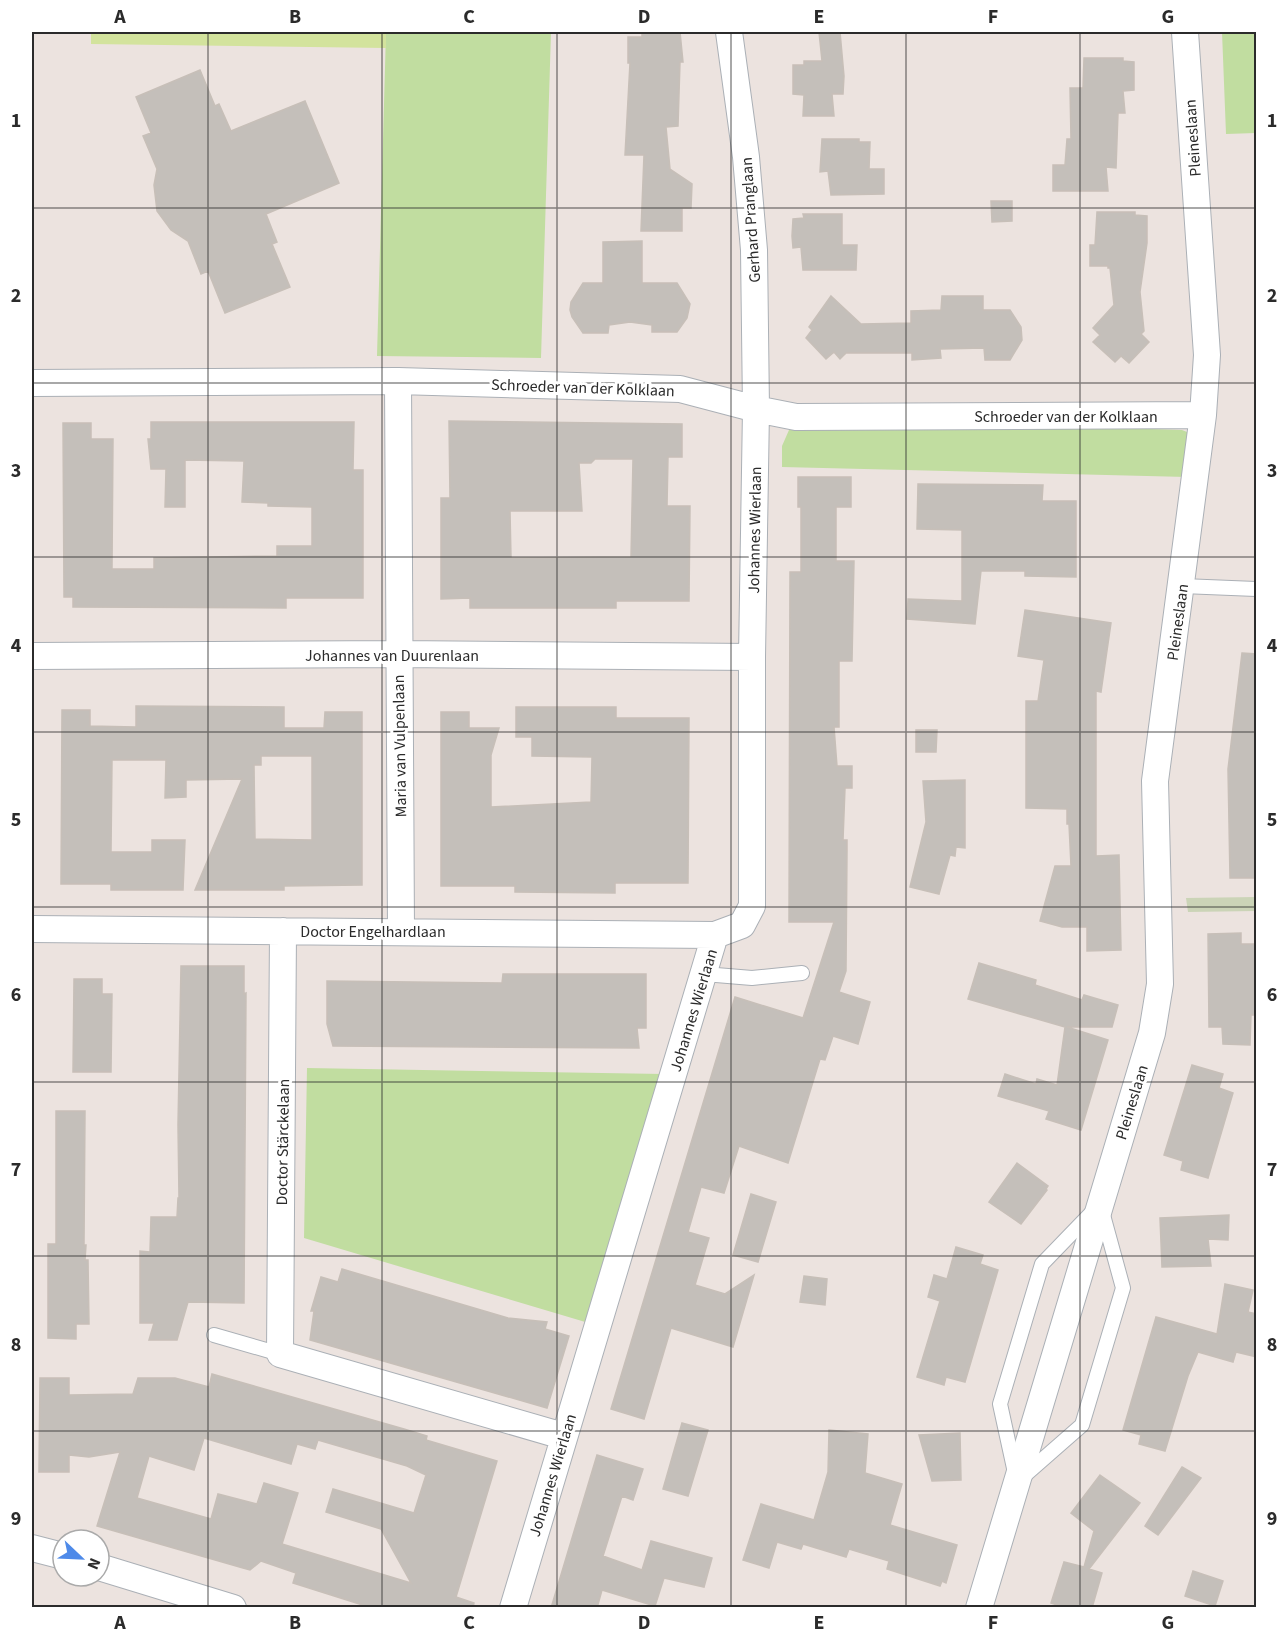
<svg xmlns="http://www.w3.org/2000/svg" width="1288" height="1639" viewBox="0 0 1288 1639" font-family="'Source Sans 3',sans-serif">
  <rect width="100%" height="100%" fill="#ece3df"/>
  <path fill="#c1dda0" d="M386,32H551L541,358L377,356Z
    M1222,32H1256V133L1226,134Z
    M810,428H1120L1182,430L1192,434L1187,477L782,467V446L789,430Z
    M307,1068L664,1074L592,1324L304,1238Z"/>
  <path fill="#cbd4b7" d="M1256,897V911L1188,912L1186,898Z"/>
  <path fill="#d3e39d" d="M91,32H386V48L91,44Z"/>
  <path fill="#c4bfba" stroke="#c7bfb8" stroke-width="1.5" fill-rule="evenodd" d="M642,32H680L683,62H680L678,126L666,127L670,169L692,184L691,208H682V231H641L644,155H625L630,63H628V37H642Z
    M819,32H840L844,76L843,94H832L834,116H803L804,95L793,94V65H804V61H822Z
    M1084,58H1123V61L1134,62V90L1123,91L1125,113H1118L1116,168L1106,167L1108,191H1053V165H1065L1067,139H1071L1070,88H1083Z
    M200,70L215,106L219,104L231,131L305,101L339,183L266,214L277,242L272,244L290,287L225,313L208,271L201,274L188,241L171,230L157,211L154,185L157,169L143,136L151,133L136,97Z
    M822,139H859V142H870L869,169H884V194L831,195L828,171L820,172Z
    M991,201H1012V221L992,222Z
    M1097,212H1135V215L1147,216V243L1140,292L1144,331L1141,334L1149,342L1129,363L1121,356L1115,362L1093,342L1100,335L1093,328L1114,305L1110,268H1108V266H1090V245H1095Z
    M803,214H842V245H857L856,270H803L801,247L793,248L792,236L793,219L804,218Z
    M642,241V283H677L690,304L687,318L677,332H652V325L630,322L609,325L608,333H583L572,317L570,310L571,302L583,283H603V242Z
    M831,296L861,324L911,323V311L941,310L942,296H983V310H1010L1021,327L1022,340L1010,360H985L984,348L940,349L941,358L912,360V353H846L840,359L834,352L826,359L806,338L812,330L809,327Z
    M449,421L682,424V457H668L667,506H690L689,601H616V608H470V598L441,599V498H450ZM595,459H633L631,557L511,558L510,511H582L579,463H591Z
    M151,422H354L353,470H363V598H286V608L73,607V597H64L63,423H91V439H113L112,569H154V558L277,556V546H312V507L268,506V503L242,502L244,461L185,460V507H165L166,469H151L148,439H151Z
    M798,477H851V507H836V561H854L852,661H839V727H834L837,766H852V788H845L843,840H847V851L846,971L839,992L870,1002L858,1044L833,1036L825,1060L820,1059L788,1163L739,1146L724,1193L701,1187L688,1232L709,1238L695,1285L725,1294L754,1275L733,1347L671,1328L644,1419L611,1409L735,997L803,1018L834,922H789L790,572H801V507H798Z
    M918,484L1043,485L1042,501H1076V577L1025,576V571H981L975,624L907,619L908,599L962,601V530L917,529Z
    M1025,610L1111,623L1101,692L1096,691V856L1119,855L1121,950L1087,951V927H1062L1040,921L1055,866H1071L1069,824H1067V809L1026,808V701H1038L1044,660L1018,656Z
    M1242,653L1257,654V878H1230L1228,769Z
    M136,706L284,707V728H324L325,712H362V885L284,886V890H195L242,779L186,780V797L165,798L166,760H112L111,852H152V840H185L183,890H111V884H61L62,710H90V726L136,727ZM261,756H312V840L255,839L254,765H261Z
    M516,707H616V718H689L688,883H615V893L515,892V886H441V712H469V728H499L491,755V807L591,802L592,757L532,756V737H516Z
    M916,730H937L936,752H916Z
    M965,780V848L956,847L955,856L950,855L939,894L910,887L926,822L923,781Z
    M1241,933V944H1257V1015H1251L1250,1045L1223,1044L1222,1027H1209L1208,934Z
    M979,963L1036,980L1035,985L1082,1000L1084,995L1118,1005L1112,1027H1067L1108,1040L1081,1130L1046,1119L1049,1111L998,1096L1005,1074L1036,1084L1037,1079L1057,1085L1065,1027L968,999Z
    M181,966H244V994L246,993L244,1303L188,1302L177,1340H149L154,1323H140V1251L150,1252L151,1217H177L178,1198H179L178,1125Z
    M503,974H646V1028H637L639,1048L333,1046L327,1024V981L502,983Z
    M74,979H102V994H112L111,1072H73Z
    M1192,1065L1223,1074L1219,1088L1233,1093L1208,1178L1181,1170L1183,1161L1164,1155Z
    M56,1111H85L84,1245H86L85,1260H88L89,1324H76V1339L48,1338V1244H56Z
    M1017,1163L1048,1186L1046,1189L1047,1190L1021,1224L989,1202Z
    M751,1194L776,1202L758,1262L733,1255Z
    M1229,1215L1228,1240L1208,1239L1211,1266L1162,1267L1160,1218Z
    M956,1247L983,1255L980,1264L998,1270L965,1382L946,1377L944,1385L917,1377L940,1301L928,1297L934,1275L947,1279Z
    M342,1269L508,1318L547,1322L545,1329L569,1336L547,1408L310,1340L314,1311H311L321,1277L338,1282Z
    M804,1276L827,1279L825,1305L800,1302Z
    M1225,1284L1253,1290L1248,1312L1257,1314V1357L1236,1352L1233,1362L1198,1352L1188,1376L1165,1451L1139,1444L1141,1435L1123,1430L1156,1317L1217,1334Z
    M212,1374L404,1429L427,1436L426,1440L497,1461L456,1597L474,1603L473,1608H372L293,1583L296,1573L261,1561L250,1570L243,1568L97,1526L120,1452L89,1457L69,1455V1472H39L40,1378H69V1395L133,1394L138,1378H175L209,1387ZM204,1438L291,1464L297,1444L315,1449L318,1440L407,1466L426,1475L414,1513L333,1489L326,1512L381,1529L411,1583L282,1544L298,1493L264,1483L257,1504L218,1494L211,1519L137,1498L149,1456L194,1470Z
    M682,1423L708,1430L688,1496L663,1489Z
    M829,1430L868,1434L865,1473L902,1484L890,1525L957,1545L946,1583L942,1581L940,1586L887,1569L889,1561L849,1549L846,1557L803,1544L801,1549L777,1542L769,1568L743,1560L761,1504L814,1520L828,1472Z
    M960,1433L961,1480L932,1481L919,1435Z
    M597,1455L643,1469L633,1500L622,1496L603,1556L642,1570L651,1541L712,1558L704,1587L664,1578L655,1606L602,1590L597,1608H551Z
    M1182,1467L1201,1478L1158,1535L1145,1526Z
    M1100,1475L1140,1503L1089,1569L1102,1573L1092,1608H1066L1051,1603L1064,1562L1084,1567L1094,1531L1071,1513Z
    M1193,1571L1223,1581L1215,1606L1185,1596Z"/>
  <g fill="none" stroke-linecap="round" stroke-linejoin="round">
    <g stroke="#abb0b6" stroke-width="16">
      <path id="service" d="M1182,586L1256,589
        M704,974L752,978L802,973
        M1100,1204L1123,1288L1082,1425L1017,1482L1000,1404L1042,1264Z
        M214,1335L280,1354"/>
    </g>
    <g stroke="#abb0b6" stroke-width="28">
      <path id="minor" d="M398,381L401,931
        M32,383L398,381L680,389L756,409L796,417L1203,415
        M32,656L399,654L752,657
        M32,929L715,935
        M283,931L280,1354L563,1436
        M32,1548L63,1556
        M99,1567L233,1608
        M513,1608L715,935L742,925L752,906V657L756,409L754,250L746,157L729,32
        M979,1608L1152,1033L1160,984L1155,781L1203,415L1207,355L1185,32"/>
    </g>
    <use href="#service" stroke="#fff" stroke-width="14"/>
    <use href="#minor" stroke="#fff" stroke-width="26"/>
  </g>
  <path fill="none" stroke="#2b2b2b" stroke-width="1.5" stroke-opacity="0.55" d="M208,32V1608M382,32V1608M557,32V1608M731,32V1608M906,32V1608M1080,32V1608M32,208H1256M32,383H1256M32,557H1256M32,732H1256M32,907H1256M32,1082H1256M32,1256H1256M32,1431H1256"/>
  <g text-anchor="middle" stroke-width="6" stroke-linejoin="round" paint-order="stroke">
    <g font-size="16" fill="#2b2b2b" stroke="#fff">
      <text transform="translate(1192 138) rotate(-94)" y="6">Pleineslaan</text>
      <text transform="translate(750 220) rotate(-94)" y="6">Gerhard Pranglaan</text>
      <text transform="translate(583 387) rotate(2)" y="6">Schroeder van der Kolklaan</text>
      <text x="1066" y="422">Schroeder van der Kolklaan</text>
      <text transform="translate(754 530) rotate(-89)" y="6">Johannes Wierlaan</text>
      <text transform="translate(1177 622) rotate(-82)" y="6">Pleineslaan</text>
      <text x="392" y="661">Johannes van Duurenlaan</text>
      <text transform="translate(399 746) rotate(-91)" y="6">Maria van Vulpenlaan</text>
      <text x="373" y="937">Doctor Engelhardlaan</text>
      <text transform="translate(693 1010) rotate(-73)" y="6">Johannes Wierlaan</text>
      <text transform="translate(1131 1102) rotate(-73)" y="6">Pleineslaan</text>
      <text transform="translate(282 1142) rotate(-89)" y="6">Doctor Stärckelaan</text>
      <text transform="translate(552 1475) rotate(-73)" y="6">Johannes Wierlaan</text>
    </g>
  </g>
  <rect width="1288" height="1639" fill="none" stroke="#ffffff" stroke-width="66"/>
  <g transform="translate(81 1558) rotate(113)"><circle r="28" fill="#ffffff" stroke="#aaaaaa" stroke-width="1.5"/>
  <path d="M0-4.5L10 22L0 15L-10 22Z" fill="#4e8ae9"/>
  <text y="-9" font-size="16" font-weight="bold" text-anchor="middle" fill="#2b2b2b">N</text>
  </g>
  <rect x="33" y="33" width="1222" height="1573" fill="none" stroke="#2b2b2b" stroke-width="2"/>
  <g font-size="20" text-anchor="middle" font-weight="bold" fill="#2b2b2b">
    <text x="120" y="23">A</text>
    <text x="295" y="23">B</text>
    <text x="469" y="23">C</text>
    <text x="644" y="23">D</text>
    <text x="819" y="23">E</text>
    <text x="993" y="23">F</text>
    <text x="1168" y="23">G</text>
    <text x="16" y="127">1</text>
    <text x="1272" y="127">1</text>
    <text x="16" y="302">2</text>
    <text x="1272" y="302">2</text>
    <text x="16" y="477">3</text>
    <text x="1272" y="477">3</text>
    <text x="16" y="652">4</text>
    <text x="1272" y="652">4</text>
    <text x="16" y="826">5</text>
    <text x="1272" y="826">5</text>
    <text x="16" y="1001">6</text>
    <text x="1272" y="1001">6</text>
    <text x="16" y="1176">7</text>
    <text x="1272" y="1176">7</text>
    <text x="16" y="1351">8</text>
    <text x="1272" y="1351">8</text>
    <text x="16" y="1525">9</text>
    <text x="1272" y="1525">9</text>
    <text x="120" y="1629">A</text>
    <text x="295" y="1629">B</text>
    <text x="469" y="1629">C</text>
    <text x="644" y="1629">D</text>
    <text x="819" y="1629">E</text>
    <text x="993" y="1629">F</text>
    <text x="1168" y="1629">G</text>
  </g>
</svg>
